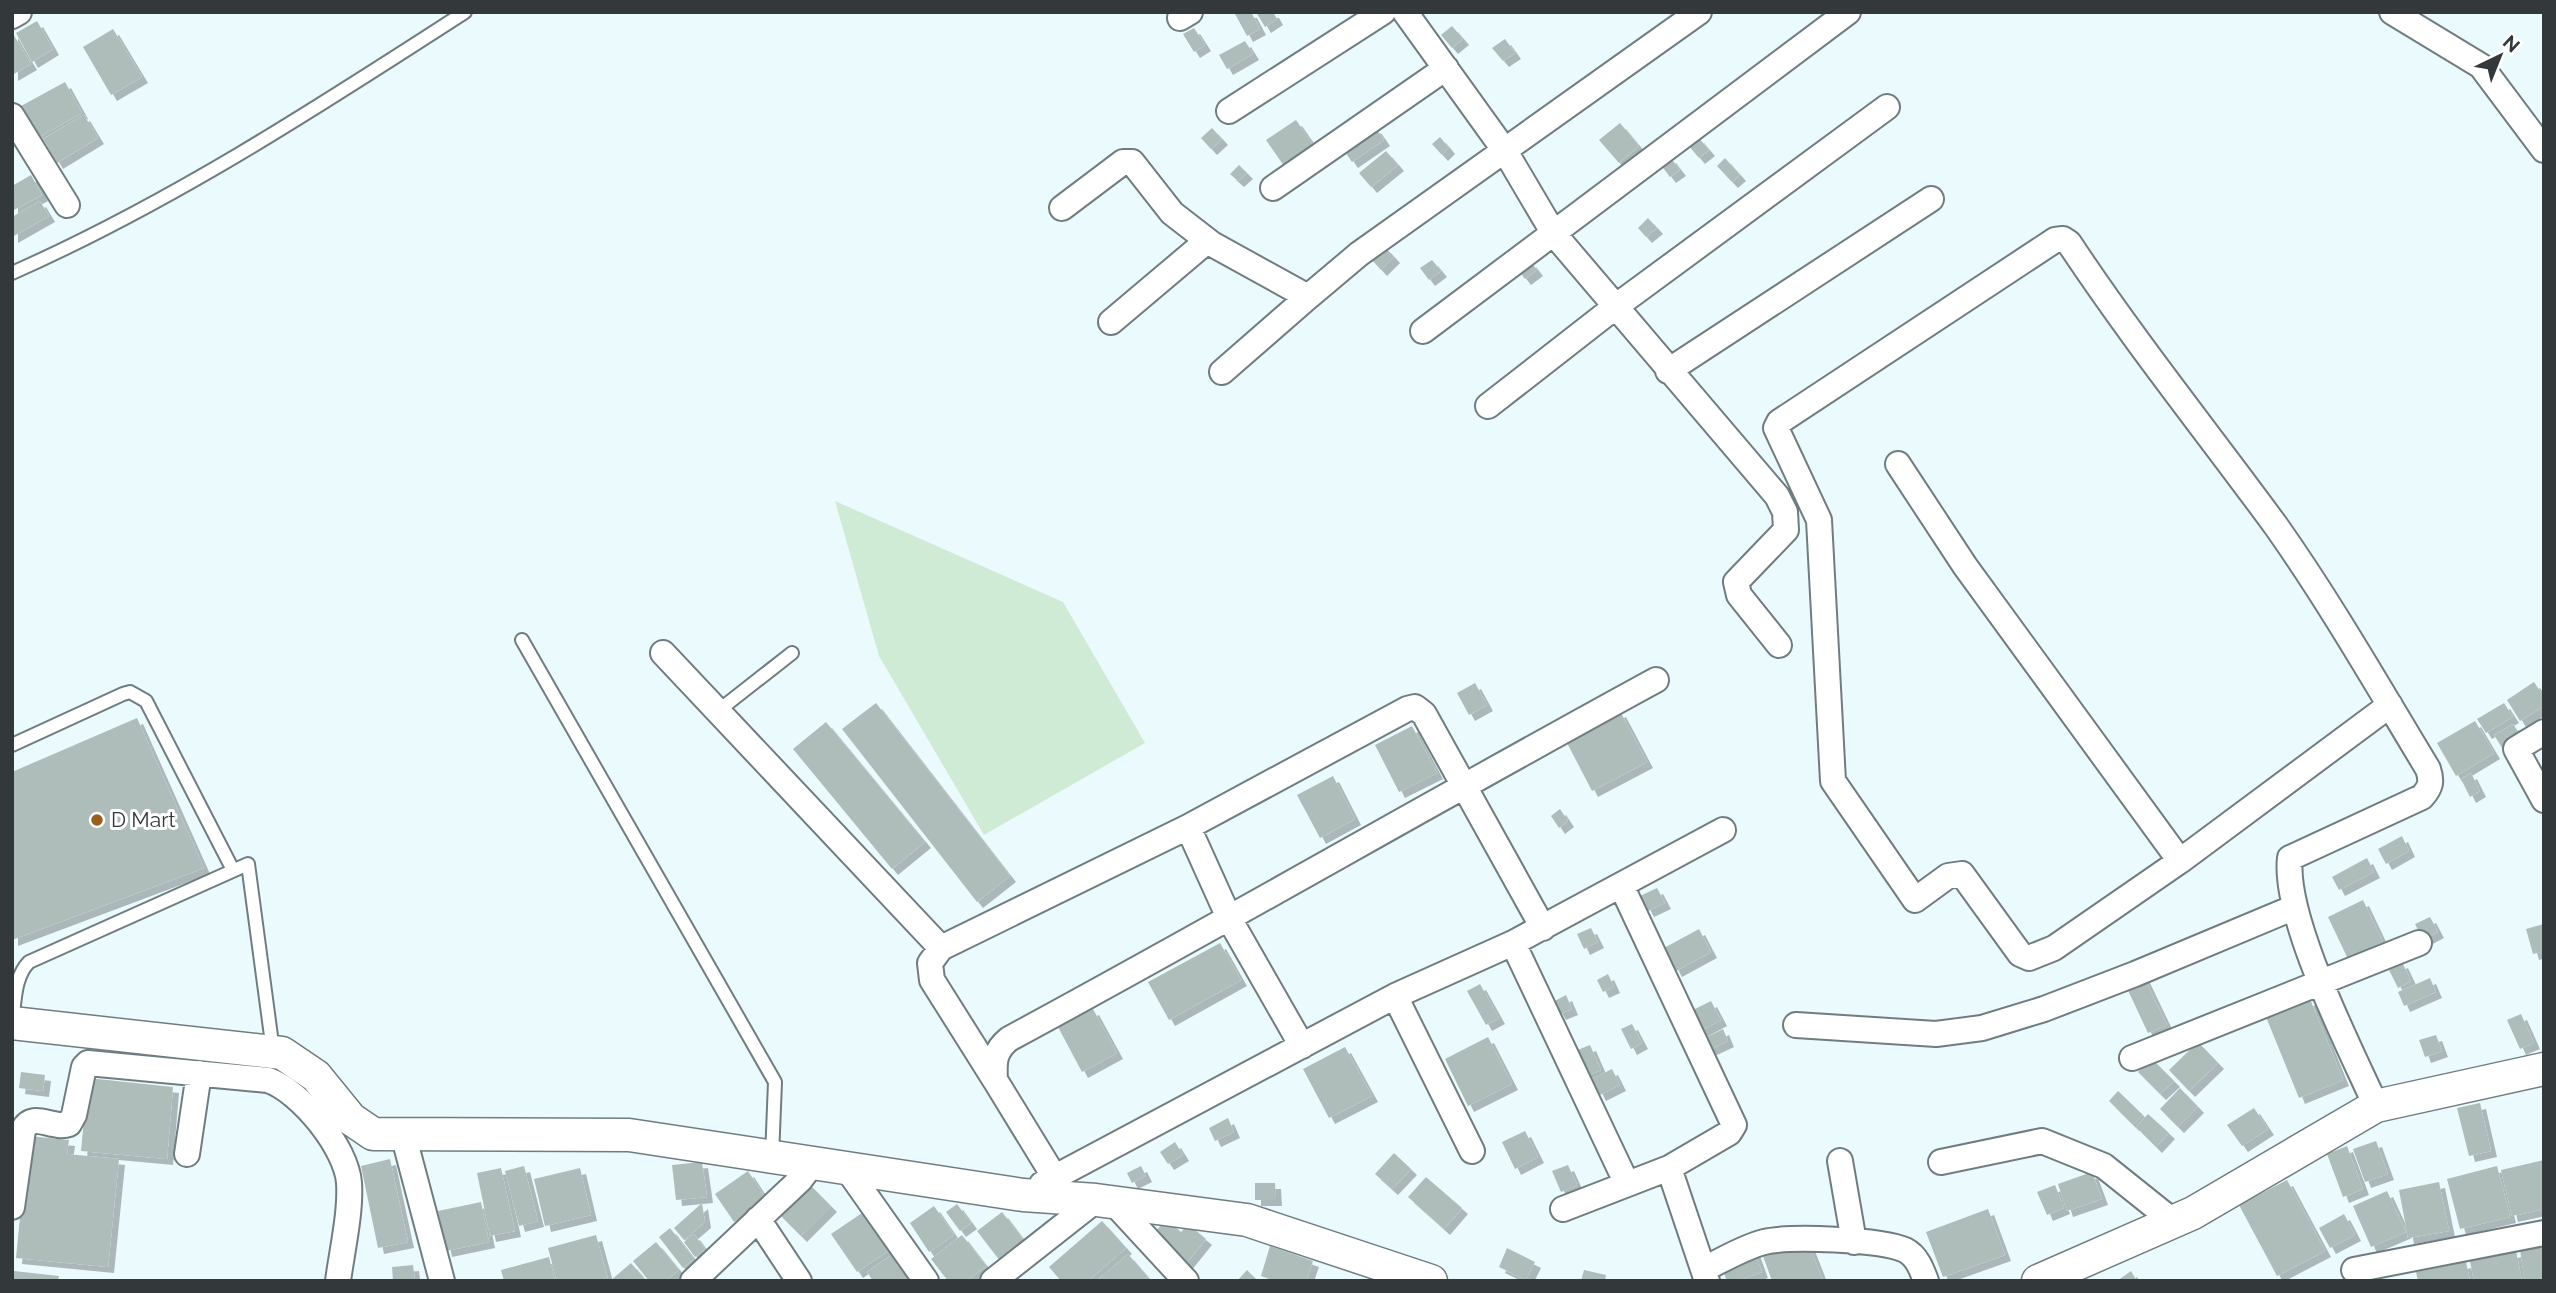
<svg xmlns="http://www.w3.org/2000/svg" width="2556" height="1293" viewBox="0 0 2556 1293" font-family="Raleway,sans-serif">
  <defs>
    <filter id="shadow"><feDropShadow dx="6" dy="6" stdDeviation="0" flood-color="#0004"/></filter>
  </defs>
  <rect width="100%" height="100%" fill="#ebfafd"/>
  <path fill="#cfebd6" d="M835,501L1063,602L1145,743L984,835L879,656Z"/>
  <path fill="#aebdba" filter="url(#shadow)" d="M1234,12H1251L1260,29L1247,36Z
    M1256,12H1273L1277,19L1265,27Z
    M37,21L53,49L32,62L16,33Z
    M1452,26L1463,39L1452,48L1441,35Z
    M1194,28L1205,45L1194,52L1183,34Z
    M113,29L142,77L111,95L83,47Z
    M12,32L31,64L12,75Z
    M1505,39L1515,53L1503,61L1492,48Z
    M1245,41L1253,54L1227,69L1219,55Z
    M65,82L82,113L39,137L21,106Z
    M84,115L98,138L57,163L43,139Z
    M1296,120L1314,146L1284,166L1266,140Z
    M1620,123L1639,146L1619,163L1599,140Z
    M1375,127L1384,140L1352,162L1343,149Z
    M1212,128L1222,139L1211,149L1201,138Z
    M1440,137L1449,148L1442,155L1432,144Z
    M1698,137L1709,150L1699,158L1688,145Z
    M1386,151L1398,165L1371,187L1359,173Z
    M1670,157L1680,170L1670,177L1660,164Z
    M1725,158L1740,175L1732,182L1717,166Z
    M1239,165L1247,173L1238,181L1230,174Z
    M31,175L42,195L12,211V186Z
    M40,201L49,216L12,237V217Z
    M1648,218L1657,228L1646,237L1638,228Z
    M1385,247L1394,257L1381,270L1371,259Z
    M1432,260L1441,271L1429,280L1420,268Z
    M1530,261L1537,270L1525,279L1518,270Z
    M2534,682L2544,697V706L2520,721L2507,700Z
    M1475,683L1487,705L1469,715L1457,693Z
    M876,703L1010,876L977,902L842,729Z
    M2504,703L2513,717L2486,733L2477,719Z
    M1620,711L1647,762L1592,791L1565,739Z
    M137,718L204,868L12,940V772Z
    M2475,721L2494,753L2456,776L2437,743Z
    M826,722L925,842L892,869L793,749Z
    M2513,724L2523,739L2504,751L2494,735Z
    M1412,726L1437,773L1399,792L1375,745Z
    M2471,773L2480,791L2470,797L2461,779Z
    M1333,776L1355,819L1320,838L1297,795Z
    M1560,809L1568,821L1559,828L1551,816Z
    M2402,836L2409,851L2386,864L2378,849Z
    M2367,858L2374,872L2339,890L2332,877Z
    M1657,888L1665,903L1648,911L1640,896Z
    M2363,900L2383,942L2348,959L2328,917Z
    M2430,917L2438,932L2423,940L2415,924Z
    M2544,924V951L2533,954L2526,929Z
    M1591,928L1598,942L1584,949L1577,934Z
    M1699,929L1711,952L1676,971L1664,948Z
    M1220,943L1241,980L1169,1020L1148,982Z
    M2402,962L2411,981L2398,988L2388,968Z
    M1608,974L1614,987L1603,992L1597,980Z
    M2143,975L2167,1025L2148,1033L2125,984Z
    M2430,978L2436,992L2404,1006L2398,992Z
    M1480,984L1499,1018L1486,1025L1467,991Z
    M1566,995L1572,1009L1560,1014L1553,1002Z
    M2310,999L2343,1080L2299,1098L2266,1017Z
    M1711,1001L1721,1020L1701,1031L1691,1011Z
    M1093,1009L1117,1053L1082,1072L1058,1027Z
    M2521,1014L2534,1043L2520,1049L2507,1020Z
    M1632,1024L1642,1043L1631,1049L1621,1029Z
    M1723,1029L1728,1041L1709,1050L1703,1039Z
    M2436,1035L2442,1051L2425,1057L2419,1040Z
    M1488,1037L1512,1084L1468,1106L1445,1059Z
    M2198,1042L2218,1063L2189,1091L2169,1070Z
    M1590,1045L1601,1070L1587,1076L1575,1051Z
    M1345,1047L1372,1096L1329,1118L1303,1069Z
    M2151,1058L2174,1081L2160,1094L2138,1072Z
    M1612,1069L1620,1085L1600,1095L1592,1079Z
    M21,1072L45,1075L43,1091L19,1088Z
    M88,1078L173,1087L167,1159L81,1151Z
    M2180,1088L2198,1107L2178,1127L2160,1109Z
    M2118,1091L2143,1115L2133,1125L2109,1101Z
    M2480,1103L2491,1151L2469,1156L2457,1108Z
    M2254,1108L2268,1129L2242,1146L2227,1125Z
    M2148,1114L2169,1133L2156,1147L2136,1127Z
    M1228,1118L1234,1132L1215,1141L1209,1128Z
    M1525,1131L1538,1157L1515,1169L1502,1142Z
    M28,1136L69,1140L67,1154L119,1159L108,1267L16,1258Z
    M2376,1141L2388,1174L2365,1182L2353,1149Z
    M1175,1142L1183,1155L1168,1164L1160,1152Z
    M2347,1146L2363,1189L2343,1197L2327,1154Z
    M1394,1153L1411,1169L1392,1189L1375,1174Z
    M390,1159L408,1242L378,1248L361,1166Z
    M2544,1160V1209L2512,1216L2501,1170Z
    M702,1162L707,1197L676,1200L672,1165Z
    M1568,1165L1577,1185L1561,1192L1552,1171Z
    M524,1166L538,1221L519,1226L505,1171Z
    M1141,1166L1146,1176L1132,1183L1127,1173Z
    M2497,1166L2510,1217L2460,1229L2447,1179Z
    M501,1168L515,1231L490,1236L477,1173Z
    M580,1168L591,1215L545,1226L534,1179Z
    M748,1171L767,1200L734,1222L715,1194Z
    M2092,1172L2102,1199L2067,1211L2058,1184Z
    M1426,1177L1462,1208L1444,1229L1408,1197Z
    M2287,1180L2325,1251L2277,1276L2239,1205Z
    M807,1182L831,1206L801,1236L777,1212Z
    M2439,1182L2449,1231L2408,1238L2399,1190Z
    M1255,1183H1275L1276,1200H1255Z
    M2055,1185L2064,1208L2047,1215L2037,1192Z
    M2387,1191L2406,1232L2371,1247L2353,1206Z
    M481,1202L489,1242L446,1251L438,1211Z
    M702,1203L705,1222L684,1240L674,1228Z
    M957,1204L971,1223L960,1231L946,1212Z
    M934,1206L954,1235L929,1252L910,1223Z
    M1988,1209L2005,1255L1943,1277L1926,1232Z
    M865,1211L891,1249L857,1272L831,1234Z
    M1002,1212L1025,1242L1000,1261L977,1231Z
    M2344,1214L2355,1235L2330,1248L2319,1228Z
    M1166,1219L1181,1232L1188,1224L1206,1239L1185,1265L1151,1237Z
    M1102,1221L1126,1248L1088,1281H1061L1049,1267Z
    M670,1228L694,1259L683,1268L659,1237Z
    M694,1234L705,1249L695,1257L684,1242Z
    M596,1235L608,1279L557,1281L548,1248Z
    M962,1235L986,1266L966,1281H948L931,1259Z
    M1807,1240L1823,1281H1772L1763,1256Z
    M656,1242L679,1270L665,1281H649L633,1261Z
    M2544,1245V1281H2525L2520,1250Z
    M1270,1246L1313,1261L1306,1281H1275L1261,1276Z
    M1507,1248L1535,1262L1526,1280L1499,1267Z
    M1754,1250L1762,1272L1737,1281H1727L1720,1263Z
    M2516,1251L2522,1281H2474L2470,1261Z
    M896,1252L916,1281H873L867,1272Z
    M1128,1254L1151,1281H1097Z
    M549,1257L555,1281H504L501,1270Z
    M2466,1262L2470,1281H2418L2416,1272Z
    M631,1263L646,1281H610Z
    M413,1265L415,1281H393L392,1267Z
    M1247,1270L1258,1281H1237Z
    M1584,1270L1606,1275L1605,1281H1581Z
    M14,1271L59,1276L58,1281H14Z
    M2131,1271L2137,1281H2117Z"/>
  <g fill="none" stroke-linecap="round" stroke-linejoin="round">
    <g stroke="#707d80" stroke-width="16">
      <path id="service" d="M12,273C172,202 318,107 465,12
        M522,640L775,1082L772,1157
        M718,711L792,653
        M12,745L123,694L130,692L146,701L233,870
        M12,1023C15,1002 14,977 29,962L248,864L273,1051"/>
    </g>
    <g stroke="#707d80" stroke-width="28">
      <path id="minor" d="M1405,12L1505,151L1554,234L1777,496L1785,512L1786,530L1736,582L1739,595L1779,645
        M2392,12L2481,66L2544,150
        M12,16L19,12
        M1180,18L1190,12
        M1229,111L1383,12
        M12,116L67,205
        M1273,188L1446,68
        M1062,208L1123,162H1132L1172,213L1212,244L1308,297L1359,254L1699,12
        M1111,322L1207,241
        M1423,331L1848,12
        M1668,371L1931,199
        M1222,372L1308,297
        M1488,406L1615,307L1887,107
        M1898,464L1965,566L2180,861
        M663,653L941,948
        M2544,732L2516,749L2544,800
        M1188,827L1230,920L1302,1046
        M1621,885L1734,1125L1729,1133L1669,1168
        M1513,943L1627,1184
        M1395,996L1472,1151
        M1796,1025L1936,1034L1982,1028L2044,1009L2135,974L2295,907
        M2132,1058L2419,943
        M995,1080L932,980L930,963L941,948L1188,827L1407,709L1415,707L1424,714L1543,928
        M2376,1106C2350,1048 2283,918 2290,858L2422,797C2431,787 2432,781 2428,769C2379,688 2331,604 2276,526C2207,432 2134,341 2069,243L2063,239L2055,240L1779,422L1776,428L1819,520L1833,781L1915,900L1948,876L1962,874L2020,954L2029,958L2054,948L2180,861L2390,705
        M403,1134L442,1281
        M187,1154L199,1073
        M1840,1161L1854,1242
        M1941,1162L2042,1141L2104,1166L2174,1222
        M847,1169L926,1281
        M1055,1178L995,1080C994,1062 994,1051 1009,1039C1226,922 1439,798 1656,680
        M1042,1184L1395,996L1513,943L1723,830
        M1115,1204L1186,1281
        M12,1207L23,1130C33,1110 52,1130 69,1124L74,1115L84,1067L88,1063L268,1080C301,1091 347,1149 349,1183C351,1212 342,1251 338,1281
        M1563,1209L1669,1168L1707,1281
        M758,1219L799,1281
        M1704,1269C1723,1260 1744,1247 1764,1242C1790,1236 1880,1239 1905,1250C1917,1256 1922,1270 1926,1281
        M2354,1270L2544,1233
        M693,1281L800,1180L812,1164
        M993,1281L1096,1200"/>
    </g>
    <g stroke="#707d80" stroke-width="35">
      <path id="tertiary" d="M12,1023L282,1053L316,1076L351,1119L373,1134L629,1135L1023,1195L1096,1200L1247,1220L1431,1281
        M2038,1281L2193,1213L2376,1106L2544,1069"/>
    </g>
    <use href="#service" stroke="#fff" stroke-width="12"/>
    <use href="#minor" stroke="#fff" stroke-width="24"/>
    <use href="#tertiary" stroke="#fff" stroke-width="32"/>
  </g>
  <circle fill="#9a5e21" stroke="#fff" stroke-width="2.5" cx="97" cy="820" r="7"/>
  <g text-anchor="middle" stroke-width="6" stroke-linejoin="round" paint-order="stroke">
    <g font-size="21" fill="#33383a" stroke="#fff" text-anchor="start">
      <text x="111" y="827">D Mart</text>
    </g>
  </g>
  <rect width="2556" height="1293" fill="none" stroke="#33383a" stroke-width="28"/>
  <g transform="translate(2500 56) rotate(43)" stroke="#ffffff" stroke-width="5" paint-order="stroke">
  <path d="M0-5L12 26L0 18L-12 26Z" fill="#33383a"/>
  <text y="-10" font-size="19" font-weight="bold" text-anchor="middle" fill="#33383a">N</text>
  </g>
</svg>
